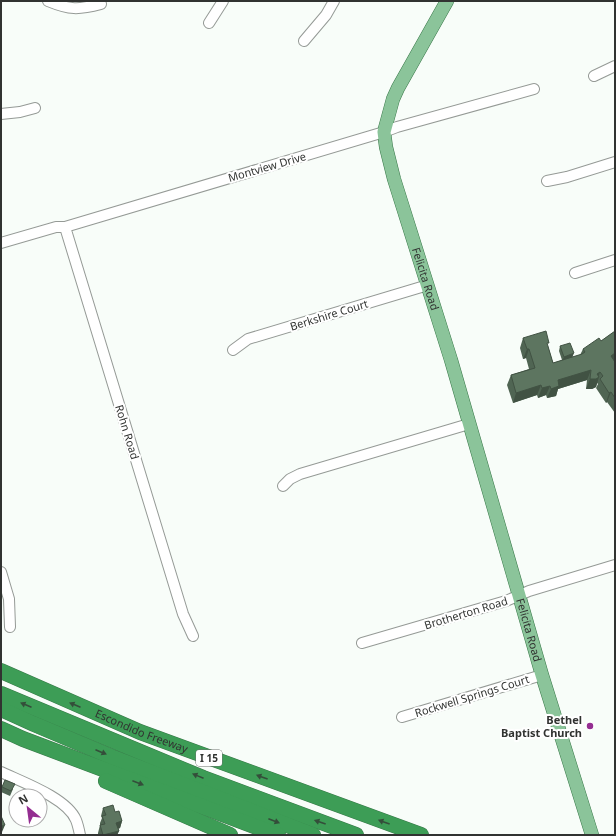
<svg xmlns="http://www.w3.org/2000/svg" width="616" height="836" viewBox="0 0 616 836" font-family="'Noto Sans',sans-serif">
  <rect width="100%" height="100%" fill="#f8fdf9"/>
  <g fill="none" stroke-linecap="round" stroke-linejoin="round">
    <g stroke="#959a96" stroke-width="12">
      <path id="minor" d="M48,1C70,10 78,10 101,4
        M209,23L223,1
        M304,41L326,15L334,1
        M594,76L615,66
        M1,114L20,112L35,108
        M547,181L567,177L615,162
        M65,227L183,614L193,636
        M1,243L56,227H65L384,132L397,127L534,89
        M575,273L615,260
        M233,350L248,339L428,285
        M283,486L290,479L300,474L469,424
        M1,572L9,599L10,627
        M362,643L506,601L529,591L615,565
        M402,717L542,675
        M1,772C22,782 67,798 76,820C78,825 79,830 80,835"/>
    </g>
    <g stroke="#397849" stroke-width="14">
      <g id="major">
        <path id="s1" d="M447,1L398,88L393,99L384,132L386,147L394,179L451,360L542,675L592,835"/>
      </g>
    </g>
    <g stroke="#397849" stroke-width="16">
      <g id="highway">
        <path id="s2" d="M1,671L140,732L421,835"/>
        <path d="M1,694L203,778L356,835"/>
        <path d="M1,709L34,724L112,757L313,835"/>
        <path d="M1,729L23,739L278,835"/>
        <path d="M106,781L230,835"/>
      </g>
    </g>
    <use href="#minor" stroke="#fff" stroke-width="10"/>
    <use href="#major" stroke="#8bc49a" stroke-width="13"/>
    <use href="#highway" stroke="#3d9d56" stroke-width="15"/>
  </g>
  <path fill="#506553" d="M615,330V361H614L615,362V413L607,402L606,403L596,388L598,384L597,383L596,387L592,389H586L587,380L558,389L556,396L547,398L546,395L538,398L537,395L513,403L507,385L511,375L529,369L526,358L523,359L520,348L523,338L548,346L553,363L562,360L559,351L560,346L573,357L580,355L583,349L601,341L614,332Z
    M5,780L13,789L10,796L1,792V790Z
    M103,808L115,812L122,821L120,828L118,829L119,831L117,835H98V833L100,825V823L102,818L101,816Z"/>
  <path fill="#415243" d="M527,349H529L526,358L523,359Z
    M574,353L572,358L562,361L564,357Z
    M615,353V361L607,366L611,356Z
    M591,370L587,380L558,389L556,396L547,398L551,389L558,380Z
    M600,372L598,378L599,377L596,387L592,389H586L590,379Z
    M541,385L537,395L513,403L516,393Z
    M550,386L546,395L538,398L542,388Z
    M611,392L607,402L606,403L609,393Z
    M122,821L120,828L113,830L116,823Z
    M5,825L2,832L1,833V826Z
    M119,831L117,835H105Z"/>
  <path fill="#5d7560" stroke="#415243" d="M546,331L549,343H547L553,363L582,354L585,352L583,349L599,338L601,341L615,331V353L611,356L615,362V398L611,392L609,393L600,379L603,376L600,372L597,374L599,377L596,379H590L591,370L558,380L559,386L551,389L550,386L542,388L541,385L516,393L511,375L535,368L529,349H527L523,338Z
    M570,343L574,353L564,357L560,346Z
    M5,780L15,784L11,791L2,787Z
    M113,805L115,812L119,811L122,821L116,823L119,831L103,835L100,825L105,824L102,816L106,815L103,808Z
    M1,816L5,825L1,826Z"/>
  <defs><path id="oneway-solid" d="M-6-.8H1V-3.2L6.5 0L1 3.2V.8H-6Z"/></defs>
  <g fill="#344e3a">
    <use href="#oneway-solid" transform="translate(26 705) rotate(-157)"/>
    <use href="#oneway-solid" transform="translate(75 705) rotate(-157)"/>
    <use href="#oneway-solid" transform="translate(101 752) rotate(23)"/>
    <use href="#oneway-solid" transform="translate(198 776) rotate(-158)"/>
    <use href="#oneway-solid" transform="translate(262 777) rotate(-160)"/>
    <use href="#oneway-solid" transform="translate(138 783) rotate(21)"/>
    <use href="#oneway-solid" transform="translate(274 821) rotate(21)"/>
    <use href="#oneway-solid" transform="translate(320 822) rotate(-161)"/>
    <use href="#oneway-solid" transform="translate(384 822) rotate(-160)"/>
  </g>
  <circle fill="#942d91" stroke="#fff" stroke-width="1.5" cx="590" cy="726" r="4"/>
  <g text-anchor="middle" stroke-width="4" stroke-linejoin="round" paint-order="stroke">
    <rect fill="#fff" stroke="#6f706f" stroke-width="1" x="196" y="750" width="26" height="16" rx="3"/>
    <g font-size="10" font-weight="bold" fill="#313331">
      <text x="209" y="762">I 15</text>
    </g>
    <g font-size="11" fill="#313331" stroke="#fff">
      <text transform="translate(267 167) rotate(-16)" y="4">Montview Drive</text>
      <text dy="4" stroke="none"><textPath href="#s1" startOffset="299">Felicita Road</textPath></text>
      <text transform="translate(329 315) rotate(-17)" y="4">Berkshire Court</text>
      <text transform="translate(127 432) rotate(73)" y="4">Rohn Road</text>
      <text transform="translate(466 613) rotate(-17)" y="4">Brotherton Road</text>
      <text dy="4" stroke="none"><textPath href="#s1" startOffset="665">Felicita Road</textPath></text>
      <text transform="translate(472 696) rotate(-17)" y="4">Rockwell Springs Court</text>
      <text dy="4" stroke="none"><textPath href="#s2" startOffset="153">Escondido Freeway</textPath></text>
    </g>
    <g font-size="11" font-weight="bold" fill="#313331" stroke="#fff" text-anchor="end">
      <text x="582" y="724">Bethel<tspan x="582" dy="13">Baptist Church</tspan></text>
    </g>
  </g>
  <rect width="616" height="836" fill="none" stroke="#313331" stroke-width="4"/>
  <g transform="translate(28 808) rotate(331)"><circle r="19" fill="#ffffff" stroke="#adadad"/>
  <path d="M0-3L7 15L0 10L-7 15Z" fill="#942d91"/>
  <text y="-6" font-size="11" font-weight="bold" text-anchor="middle" fill="#313331">N</text>
  </g>
</svg>
